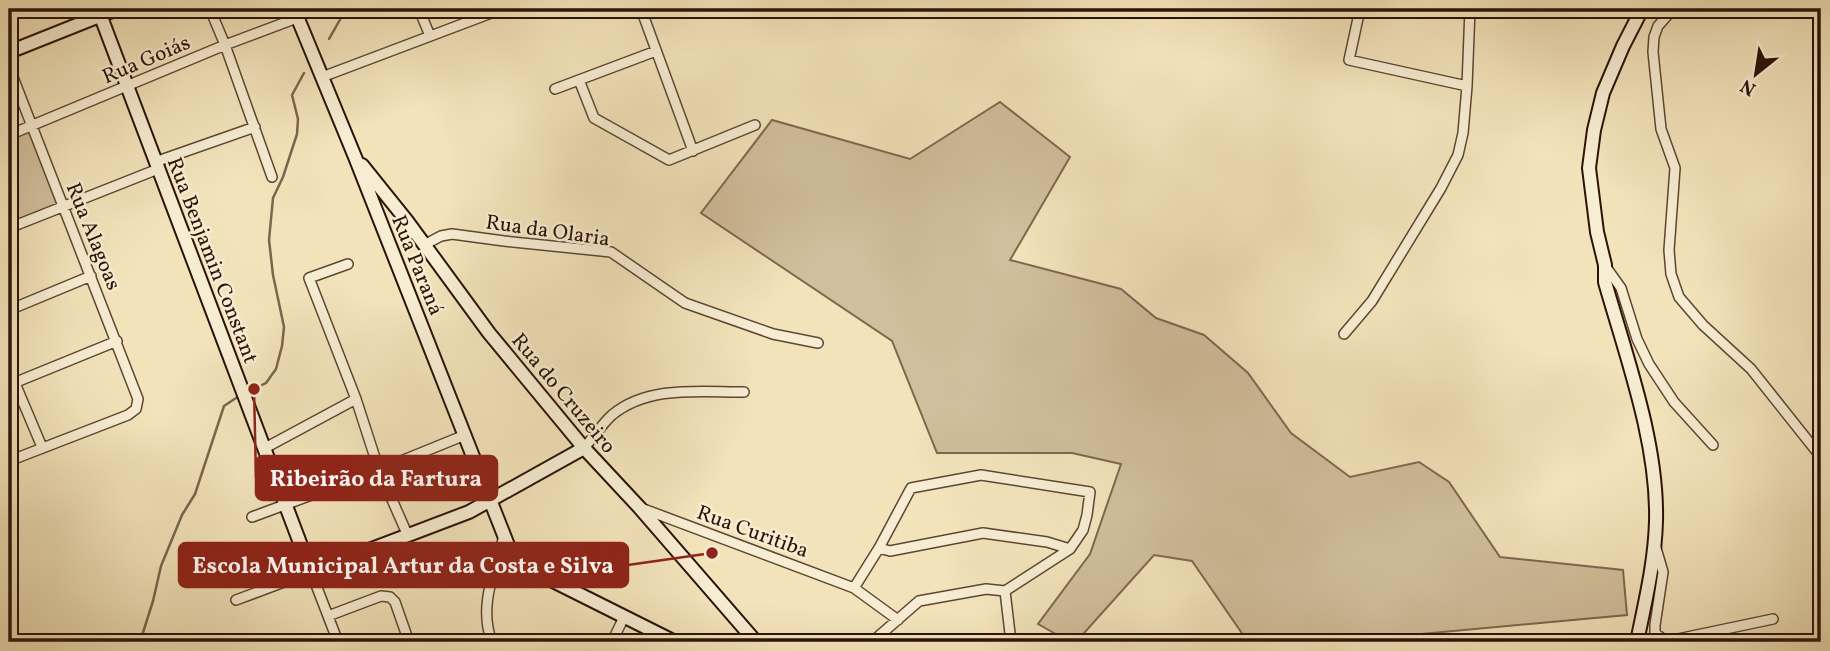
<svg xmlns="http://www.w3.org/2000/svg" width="1830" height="651" viewBox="0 0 1830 651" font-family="Vollkorn,serif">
  <rect width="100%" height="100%" fill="#f2e3ba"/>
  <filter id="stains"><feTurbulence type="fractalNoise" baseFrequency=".00286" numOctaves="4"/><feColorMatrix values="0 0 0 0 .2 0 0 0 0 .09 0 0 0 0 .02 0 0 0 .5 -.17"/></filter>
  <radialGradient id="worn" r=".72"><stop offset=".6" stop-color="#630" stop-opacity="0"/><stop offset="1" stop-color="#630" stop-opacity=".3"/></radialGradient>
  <path fill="#d0bf9c" stroke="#7e6852" stroke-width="2" d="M1000,102L1070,157L1010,260L1121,289L1156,318L1204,335L1248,373L1291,433L1350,477L1419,462L1449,482L1500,557L1623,570L1627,615L1335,642H1248L1192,561L1154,555L1076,642H1070L1038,624L1090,554L1121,464L1072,453H937L892,341L701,213L772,120L910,159Z
    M29,129L60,205L9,225V138Z"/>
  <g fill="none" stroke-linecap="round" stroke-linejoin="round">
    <path stroke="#7b654e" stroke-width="2.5" d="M329,39L346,9
      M248,392L266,383L276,369L282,346L284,327L273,275L269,240L273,198L283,177L297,134L298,119L292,95L304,73
      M140,642L153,601L161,566L182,515L195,494L224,406L239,396"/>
    <g stroke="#5e4634" stroke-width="12">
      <path id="street" d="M210,9L225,45L272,177
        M419,9L430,36
        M641,9L693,151
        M1360,9L1349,60L1467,86
        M1673,9L1658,26L1654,37L1653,52L1661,129L1675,168L1669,250L1671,274L1679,297L1703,325L1751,369L1821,457
        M9,67L138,399L136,409L128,415L9,461
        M322,77L502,9
        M579,80L594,118L669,160L755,125
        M555,89L656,51
        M9,135L225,45L297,18
        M155,162L255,127
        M9,228L158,169
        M424,245L441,236L452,234L504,241L611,252L685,303L773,334L818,343
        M348,264L309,278L356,399L379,470L408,536
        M1606,267L1621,288L1637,339L1649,364L1674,402L1713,445
        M9,310L91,276
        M1344,334L1372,301L1441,188L1458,155L1463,133L1467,86L1470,9
        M9,369L42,447
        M9,385L117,341
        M265,448L356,399
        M584,448C593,438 602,424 612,415C648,385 700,392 744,392
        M641,508L854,588L898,620
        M252,517L379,470L465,435
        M879,548L890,551L983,533L1047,542L1070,549
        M1656,548L1663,572L1655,625V633L1663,639L1673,640L1773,619
        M854,588L879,548L911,488L981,475L1090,492L1087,515L1083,530L1070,549L1005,591L986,589L919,601L872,642
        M1005,591L1011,642
        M236,600L311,572L338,642
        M328,616L381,596L390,597L395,602L409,642
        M492,642C478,607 495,570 504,536
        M612,642L624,617"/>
    </g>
    <g stroke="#2c1208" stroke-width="16">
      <path id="secondary" d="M98,9L311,572L469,512L584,448
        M294,9L355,157L511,553L519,562L531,570L675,642
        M9,52L117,9
        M362,165L407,221L489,333L584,448L639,507L756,642
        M1637,642C1645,602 1655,562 1656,521C1658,443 1626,356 1605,282V265L1597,232L1589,168L1594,130L1603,93L1623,46L1642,9"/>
    </g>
    <use href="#street" stroke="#f7edd2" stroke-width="9"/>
    <use href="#secondary" stroke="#f7edd2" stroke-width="12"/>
  </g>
  <g text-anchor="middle" stroke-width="5" stroke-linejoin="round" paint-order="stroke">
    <g font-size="21" fill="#2c1208" stroke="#f7edd2">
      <text transform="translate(146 59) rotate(-23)" y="7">Rua Goiás</text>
      <text transform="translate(548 230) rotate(8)" y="7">Rua da Olaria</text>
      <text transform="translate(94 236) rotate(68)" y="7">Rua Alagoas</text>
      <text transform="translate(213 260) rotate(69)" y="7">Rua Benjamin Constant</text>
      <text transform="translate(418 265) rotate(68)" y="7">Rua Paraná</text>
      <text transform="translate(564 393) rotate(50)" y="7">Rua do Cruzeiro</text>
      <text transform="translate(753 531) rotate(20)" y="7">Rua Curitiba</text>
    </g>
  </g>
  <path fill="none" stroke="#8f2418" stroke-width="2.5" d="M254 389L256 478M712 553L628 565"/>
  <g fill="#8f2418" stroke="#f7edd2" stroke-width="2.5">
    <circle cx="254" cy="389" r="7"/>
    <circle cx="712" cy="553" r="7"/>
  </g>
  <g fill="#8f2418" stroke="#8f2418" stroke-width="2.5">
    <rect x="256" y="456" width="241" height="44" rx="7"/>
    <rect x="179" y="543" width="449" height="44" rx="7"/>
  </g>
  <g font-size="23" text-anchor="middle" font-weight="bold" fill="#fff">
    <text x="376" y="486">Ribeirão da Fartura</text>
    <text x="403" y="573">Escola Municipal Artur da Costa e Silva</text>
  </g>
  <rect width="1830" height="651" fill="none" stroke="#f2e3ba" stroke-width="35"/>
  <rect x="10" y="10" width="1809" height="630" fill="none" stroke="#2c1208" stroke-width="3.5"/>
  <rect x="18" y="18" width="1795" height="616" fill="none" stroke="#2c1208" stroke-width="2"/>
  <g transform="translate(1756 74) rotate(210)" stroke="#f7edd2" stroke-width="5" paint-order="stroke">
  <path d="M0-5L12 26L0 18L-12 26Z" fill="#2c1208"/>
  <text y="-10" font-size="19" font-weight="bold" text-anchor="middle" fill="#2c1208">N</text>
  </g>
  <rect width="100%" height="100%" filter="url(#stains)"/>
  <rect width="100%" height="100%" fill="url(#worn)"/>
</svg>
